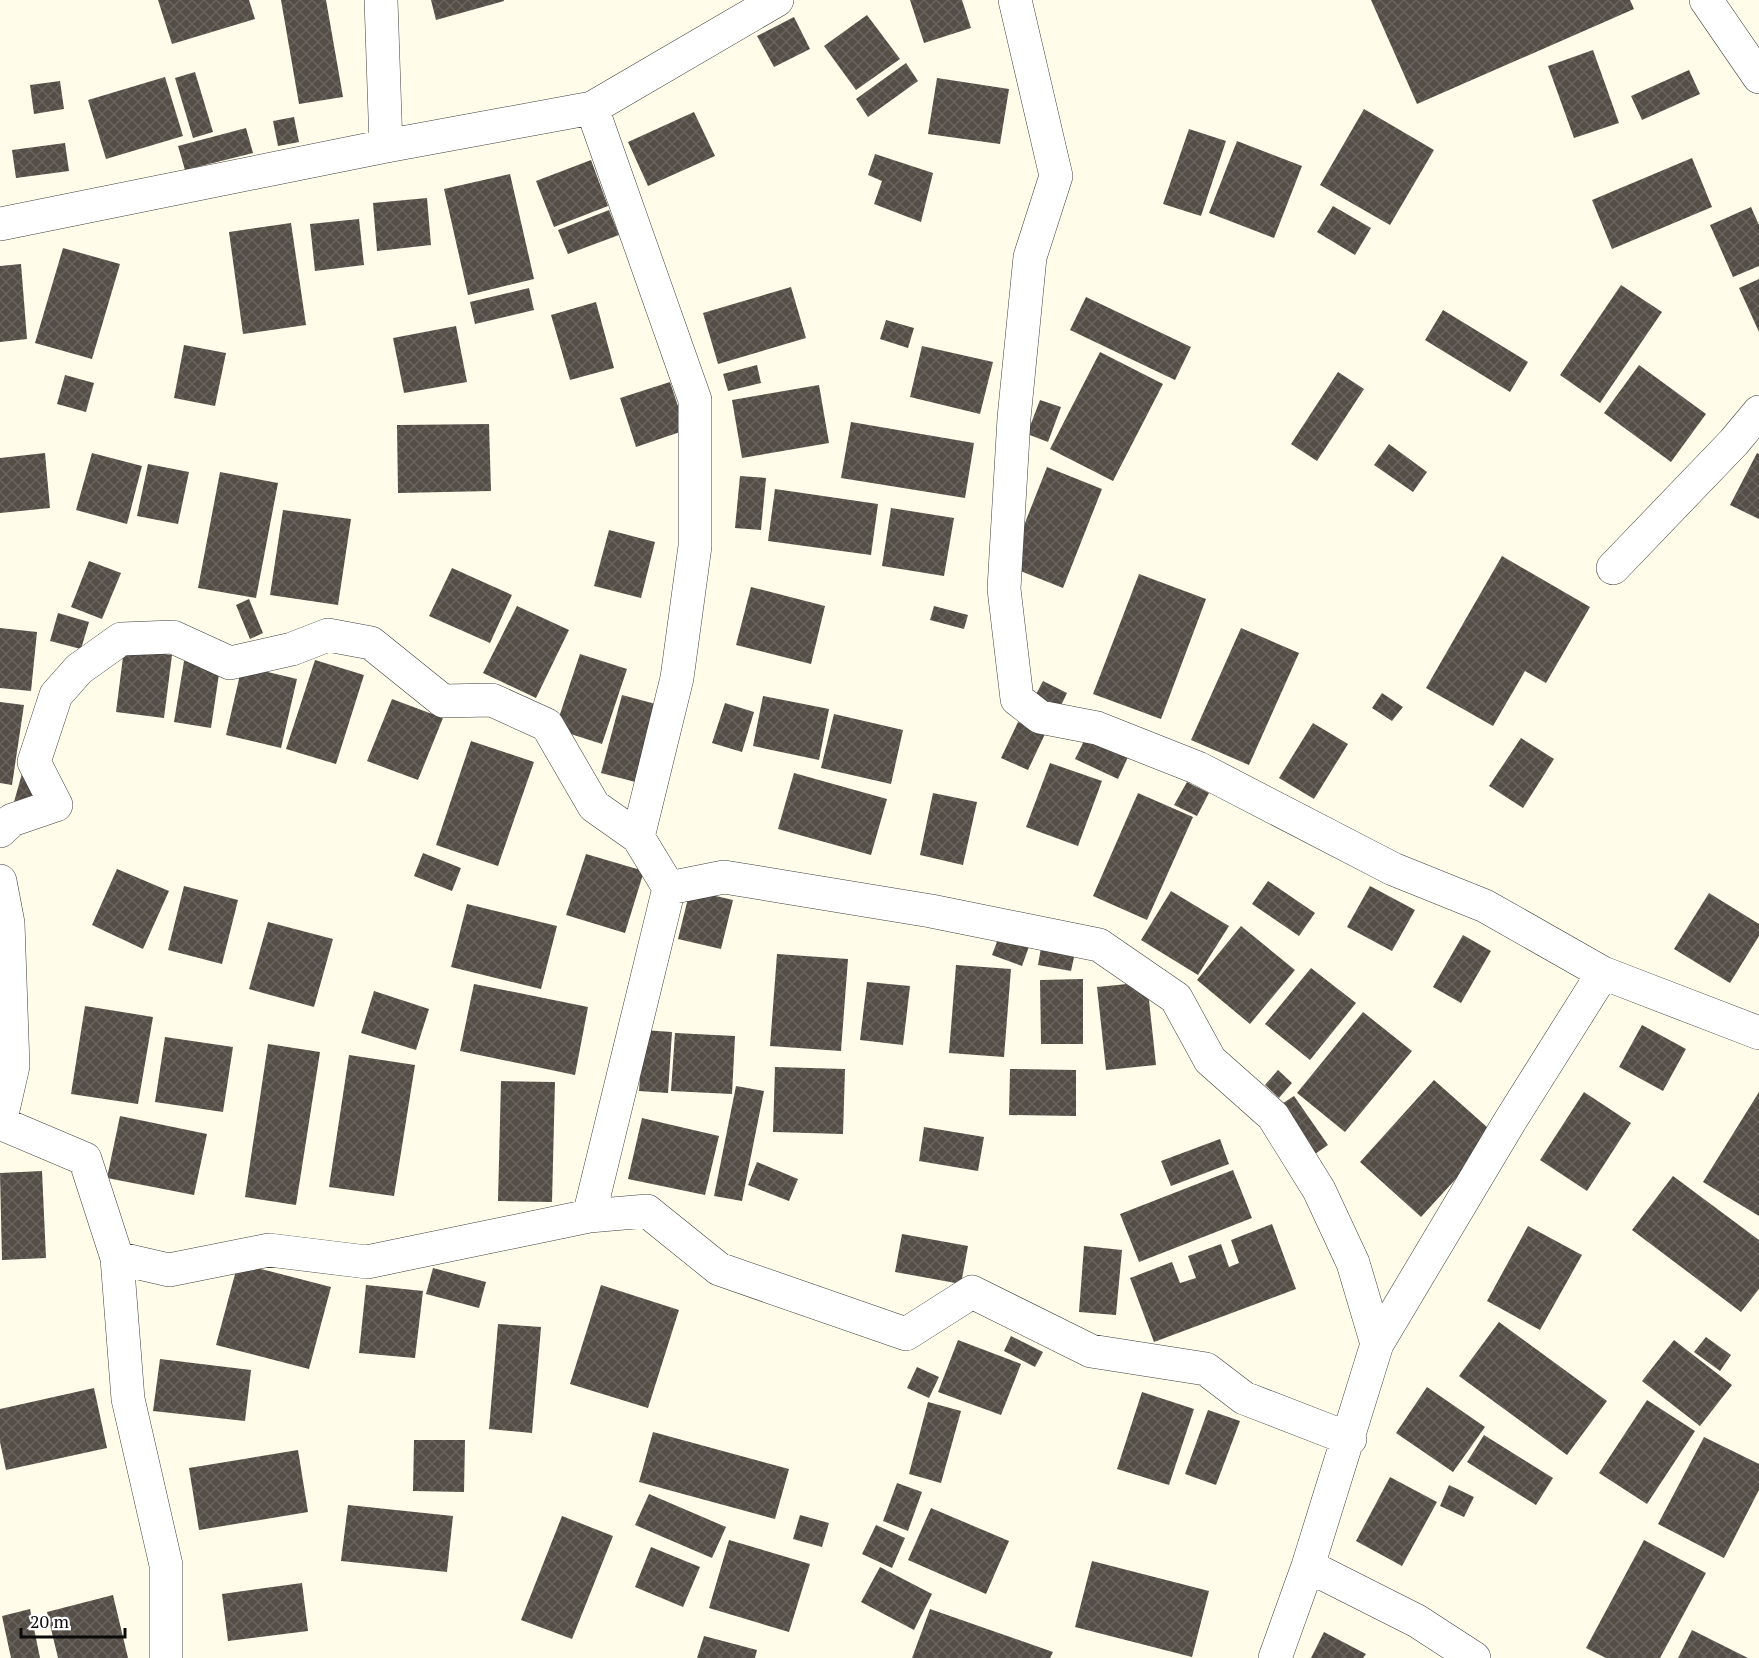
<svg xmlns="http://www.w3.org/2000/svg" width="1759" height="1658" viewBox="0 0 1759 1658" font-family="'PT Serif',serif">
  <defs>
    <pattern id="building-cross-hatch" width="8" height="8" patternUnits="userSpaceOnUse" patternTransform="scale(1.5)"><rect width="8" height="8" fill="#544e47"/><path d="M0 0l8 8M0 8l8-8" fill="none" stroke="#68635d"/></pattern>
  </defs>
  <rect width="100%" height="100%" fill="#fffde9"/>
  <path fill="url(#building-cross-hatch)" d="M158,0H249L255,19L172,44Z
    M281,0H326L343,97L299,104Z
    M431,0H504V1L436,20Z
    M910,0H962L971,28L924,43Z
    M1371,0H1630L1634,9L1417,104Z
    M867,15L900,59L856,90L824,46Z
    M794,17L810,49L774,67L757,36Z
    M1593,50L1619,123L1574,138L1548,66Z
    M906,63L918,81L868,117L856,99Z
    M1689,70L1700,94L1642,120L1631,96Z
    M195,72L213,132L193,138L175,78Z
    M165,77L183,136L106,159L88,100Z
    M937,78L1009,89L1000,144L928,134Z
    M60,81L64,109L34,114L30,85Z
    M1364,109L1434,150L1390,225L1320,185Z
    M694,112L715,156L648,186L628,142Z
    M294,117L299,142L278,146L273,121Z
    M246,128L253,153L185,170L178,146Z
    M1189,129L1226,141L1201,216L1163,204Z
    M1237,141L1302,166L1274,238L1209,213Z
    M65,143L69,171L16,178L12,150Z
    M875,154L933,173L921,222L874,204L882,181L868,175Z
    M1692,158L1712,207L1612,249L1592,200Z
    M591,160L608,206L554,227L536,181Z
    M510,174L534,279L468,295L444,189Z
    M427,198L431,245L377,251L373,203Z
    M1333,206L1371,228L1355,255L1317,232Z
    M1751,207L1759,225V266L1733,277L1710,225Z
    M609,210L619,235L568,254L558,230Z
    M359,219L364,265L315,271L310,224Z
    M291,223L306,325L243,334L229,232Z
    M63,248L120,264L92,359L35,343Z
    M21,264L27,339L0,342V266Z
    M1759,279V332L1739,288Z
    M1621,285L1662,312L1600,403L1560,375Z
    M791,287L806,338L718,364L703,313Z
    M529,288L534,310L475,324L470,302Z
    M1086,297L1191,347L1175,380L1070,330Z
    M596,302L614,368L570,380L551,315Z
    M1443,310L1528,362L1510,392L1425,340Z
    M886,320L914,328L908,348L880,339Z
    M456,326L467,382L404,393L393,338Z
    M184,345L226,353L215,406L174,398Z
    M922,346L993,362L980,414L910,397Z
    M1100,352L1163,384L1113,481L1050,449Z
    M757,365L761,383L728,391L723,374Z
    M1639,365L1706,414L1671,462L1604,413Z
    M1338,372L1364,389L1317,461L1291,444Z
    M65,375L94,383L86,412L57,404Z
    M670,382L686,430L636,447L620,398Z
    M819,385L829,443L742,458L732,400Z
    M1040,400L1061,407L1048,442L1027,434Z
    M851,422L974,443L965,498L841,478Z
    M489,424L491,491L398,493L397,425Z
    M1389,444L1427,472L1413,492L1374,465Z
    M45,453L50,508L0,513V458Z
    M92,453L142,466L127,524L76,510Z
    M1757,453L1759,454V519L1730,505Z
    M148,464L189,472L178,524L137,516Z
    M1047,467L1102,489L1063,588L1008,566Z
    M220,472L278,483L256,598L198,588Z
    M740,476L766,478L761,530L735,528Z
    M775,489L878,504L871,555L768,541Z
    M891,508L954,518L944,576L882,566Z
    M283,510L351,519L338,605L270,595Z
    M609,530L655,542L641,598L594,586Z
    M1502,556L1590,607L1546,683L1525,671L1493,726L1426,688Z
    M89,561L121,573L102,619L71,607Z
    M452,568L512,595L490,643L429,616Z
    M1139,574L1206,599L1161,719L1093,694Z
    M751,587L825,606L811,664L736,645Z
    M249,599L263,633L250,639L236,605Z
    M517,606L569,630L536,698L483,673Z
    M934,606L968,615L964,629L930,620Z
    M58,613L89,622L81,649L50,641Z
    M0,628L37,632L31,691L0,688Z
    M1241,628L1299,653L1249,765L1191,740Z
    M124,649L172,655L164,718L116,712Z
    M580,654L627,669L602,744L555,729Z
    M315,660L364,675L336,764L286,749Z
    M184,661L220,667L211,728L174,722Z
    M242,666L297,679L281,748L226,735Z
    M1043,681L1067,693L1058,712L1033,700Z
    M1382,693L1403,707L1392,721L1372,708Z
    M622,695L663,706L643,784L601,773Z
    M763,696L829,709L819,760L753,746Z
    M392,699L443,718L418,780L367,761Z
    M0,702L24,705L12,785L0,783Z
    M725,703L754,712L742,752L712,743Z
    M834,714L903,730L891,784L821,768Z
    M1018,722L1045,734L1028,770L1001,758Z
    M1313,723L1348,744L1314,799L1279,778Z
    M1086,737L1128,757L1118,779L1075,759Z
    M1521,738L1554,759L1523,808L1489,786Z
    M471,741L534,762L498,866L436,845Z
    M1050,763L1102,781L1078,846L1026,827Z
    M23,770L37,773L31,806L14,802Z
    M794,773L887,799L871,855L778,829Z
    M1187,782L1209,793L1197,816L1174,805Z
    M933,793L977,802L963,865L920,855Z
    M1138,793L1193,817L1147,920L1093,896Z
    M423,853L461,868L452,891L414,876Z
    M586,854L644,871L625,933L566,915Z
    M117,869L169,891L143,949L92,925Z
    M1268,881L1315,913L1299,936L1252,904Z
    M184,886L238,900L222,964L168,950Z
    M1370,886L1415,910L1392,951L1347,927Z
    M690,890L733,900L721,949L678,939Z
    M1171,891L1229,926L1198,975L1141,940Z
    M1709,893L1759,924V936L1730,983L1674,949Z
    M467,904L557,926L541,989L451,967Z
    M268,922L333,939L314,1007L249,989Z
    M1241,926L1295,970L1250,1024L1197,980Z
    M1001,931L1031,941L1022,966L992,955Z
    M1463,935L1491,951L1461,1003L1433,987Z
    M1042,942L1076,948L1071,971L1038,965Z
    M777,954L848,959L841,1051L770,1046Z
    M956,965L1011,969L1004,1057L949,1053Z
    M1311,968L1356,1003L1310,1060L1265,1024Z
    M1083,979V1044H1041L1040,980Z
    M867,982L910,986L903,1045L860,1040Z
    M1147,982L1156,1065L1106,1070L1097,987Z
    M474,984L588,1007L575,1075L460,1051Z
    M374,991L429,1009L416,1050L361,1033Z
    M85,1006L153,1017L138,1104L71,1094Z
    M1363,1012L1412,1051L1345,1132L1297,1093Z
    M1642,1025L1686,1049L1663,1091L1619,1067Z
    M643,1030L672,1032L668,1093L639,1091Z
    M675,1033L735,1036L732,1094L671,1091Z
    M165,1037L233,1047L223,1112L155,1102Z
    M268,1044L320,1052L296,1205L245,1197Z
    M349,1055L415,1065L394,1196L329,1187Z
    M775,1067L845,1069L843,1134L773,1132Z
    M1010,1069L1076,1070V1116L1009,1115Z
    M1278,1070L1292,1083L1279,1098L1265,1085Z
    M1434,1080L1496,1135L1421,1217L1360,1162Z
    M501,1081L555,1082L552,1202L498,1201Z
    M736,1086L764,1091L742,1201L714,1196Z
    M1584,1092L1631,1123L1587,1191L1540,1160Z
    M1759,1092V1216L1703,1182Z
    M1294,1096L1328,1145L1315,1154L1280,1105Z
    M120,1116L207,1134L194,1195L107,1178Z
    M642,1118L719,1136L705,1195L628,1179Z
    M924,1127L984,1137L978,1171L919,1161Z
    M1220,1139L1229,1164L1171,1186L1161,1161Z
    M757,1162L798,1179L789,1201L748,1185Z
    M1233,1170L1252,1218L1139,1262L1120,1214Z
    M42,1171L46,1258L2,1260L0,1173Z
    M1673,1176L1759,1240V1289L1741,1312L1632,1230Z
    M1272,1224L1296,1289L1154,1342L1130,1278L1172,1262L1180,1283L1196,1278L1188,1256L1221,1244L1229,1267L1239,1263L1231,1240Z
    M1528,1226L1582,1255L1540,1330L1487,1301Z
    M902,1234L968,1246L961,1284L895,1272Z
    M1084,1246L1122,1250L1116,1315L1079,1312Z
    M238,1263L331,1287L309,1369L216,1345Z
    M433,1268L486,1282L479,1308L426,1294Z
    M366,1285L423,1291L415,1358L359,1353Z
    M601,1285L679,1310L648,1408L570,1384Z
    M1499,1322L1607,1401L1567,1455L1459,1376Z
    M498,1324L541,1327L532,1433L489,1429Z
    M1011,1336L1043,1352L1035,1367L1004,1351Z
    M1706,1337L1731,1355L1720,1371L1694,1352Z
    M958,1340L1021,1364L1001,1415L938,1392Z
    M1674,1340L1732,1385L1700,1426L1642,1381Z
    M160,1359L251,1370L245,1421L153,1411Z
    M917,1367L939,1377L929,1398L907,1388Z
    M1427,1387L1485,1427L1453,1472L1396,1433Z
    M94,1388L107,1448L6,1470L0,1442V1409Z
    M1142,1392L1194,1409L1169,1485L1117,1469Z
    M1647,1400L1695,1431L1647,1504L1599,1473Z
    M928,1402L961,1411L941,1483L909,1474Z
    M1208,1410L1240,1421L1216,1485L1185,1474Z
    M653,1432L789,1469L775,1519L639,1482Z
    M1484,1435L1553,1478L1536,1505L1467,1462Z
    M1704,1437L1759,1464V1490L1724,1558L1658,1524Z
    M414,1440H465L464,1492L413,1491Z
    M298,1450L308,1512L199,1530L189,1468Z
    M1390,1477L1437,1502L1402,1566L1356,1541Z
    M897,1483L922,1492L908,1531L883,1521Z
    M1449,1485L1474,1497L1464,1517L1440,1506Z
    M649,1494L726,1527L712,1558L635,1525Z
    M348,1505L453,1516L447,1572L341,1561Z
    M931,1508L1009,1541L986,1594L908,1560Z
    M800,1515L829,1523L822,1547L793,1539Z
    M562,1516L613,1536L572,1639L521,1620Z
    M876,1525L905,1538L892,1568L862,1554Z
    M729,1540L810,1564L789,1632L709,1608Z
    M1644,1540L1706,1573L1660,1658H1606L1586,1648Z
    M651,1547L700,1567L683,1607L635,1587Z
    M1092,1561L1209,1591L1192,1657L1075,1627Z
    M880,1567L932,1594L914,1630L861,1602Z
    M302,1583L308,1631L228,1641L222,1594Z
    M113,1595L128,1658H58L47,1612Z
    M30,1609L40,1658H11L2,1616Z
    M930,1609L1053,1652L1050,1658H912Z
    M1692,1630L1748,1658H1678Z
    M1324,1632L1366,1654L1363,1658H1311Z
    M704,1636L757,1650L755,1658H697Z"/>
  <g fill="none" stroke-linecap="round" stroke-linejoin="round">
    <g stroke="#3e3e3e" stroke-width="34">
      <path id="minor" d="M381,0L386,146
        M1015,0L1056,176L1030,257L1014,418L1004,589L1017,699L1040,717L1097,728L1198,768L1393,869L1485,906L1603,973L1759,1033
        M1706,0L1759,77
        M0,224L386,146L592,108L777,0
        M1613,568L1734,442L1759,412
        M0,831L12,820L56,805L34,762L56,695L79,669L121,639L173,637L230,663L292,649L328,635L371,643L443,701L492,700L547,725L594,806L638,837
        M0,881L8,923L13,1066L0,1123
        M669,888L724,877L931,911L1099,945L1176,998L1210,1060L1273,1116L1319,1190L1353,1263L1377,1344
        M0,1123L85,1159L117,1258L128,1399L166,1565V1658
        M589,1216L669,888L638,837L677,678L695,546V400L592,108
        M117,1258L169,1270L269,1250L367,1262L589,1216L647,1211L719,1269L906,1334L972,1292L1091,1351L1206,1369L1244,1398L1350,1439
        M1308,1566L1417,1621L1474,1658
        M1275,1658L1308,1566L1377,1344L1510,1121L1603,973"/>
    </g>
    <use href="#minor" stroke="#fff" stroke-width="33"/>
  </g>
  <path d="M21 1628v9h104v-9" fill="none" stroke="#0b0b0b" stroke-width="3"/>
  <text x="30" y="1628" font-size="18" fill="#0b0b0b" stroke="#ffffff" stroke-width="4.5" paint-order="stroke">20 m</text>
</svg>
